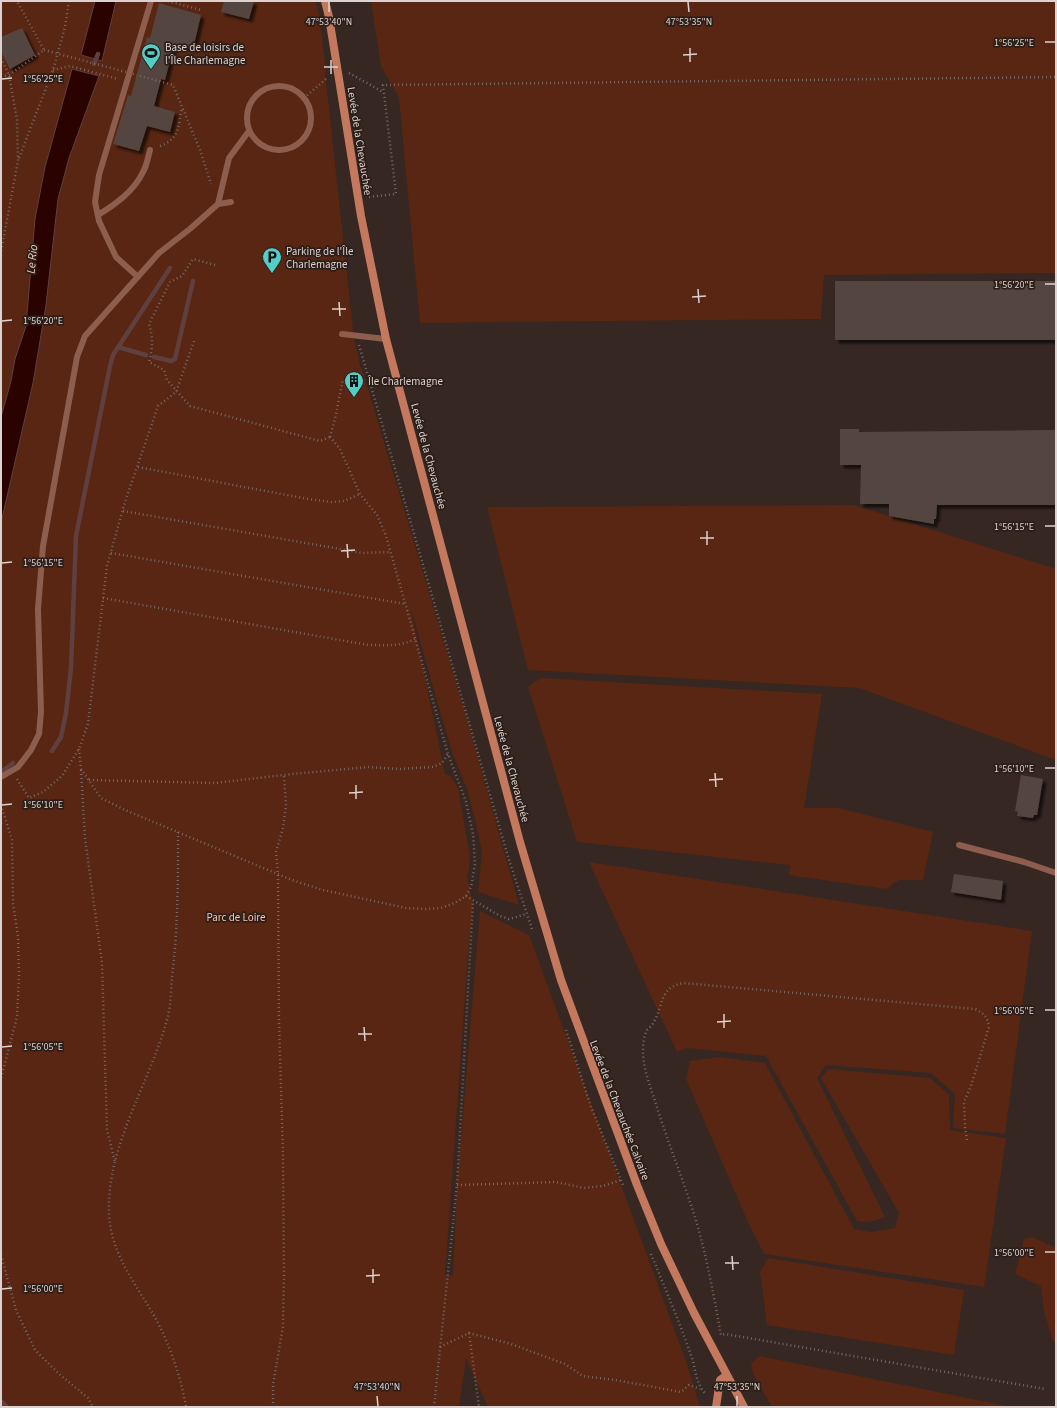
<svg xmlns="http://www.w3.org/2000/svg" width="1057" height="1408" viewBox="0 0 1057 1408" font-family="'Source Sans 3',sans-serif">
  <defs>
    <filter id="shadow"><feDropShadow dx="3.5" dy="3.5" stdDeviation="1" flood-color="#0009"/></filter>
  </defs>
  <rect width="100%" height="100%" fill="#362722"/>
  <path fill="#582612" d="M1,1H315L319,14L326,71L325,72L354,339L361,369H362L469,726L519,905L478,892L482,852L476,823L467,789L453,755L435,694L410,605L445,774L451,776L458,788L470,857L469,869L467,876L473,905L469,940L445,1276H453L457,1185L480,911L529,935L687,1364L700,1407H488L466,1358L459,1407H1Z
    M371,1H1056V273L824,275L821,319L420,323L399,98L381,66Z
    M854,505L1056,569V760L859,688L528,670L487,507Z
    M541,678L822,694L804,808H839L933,832L923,880H899L886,889L789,875L790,865L577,842L528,687Z
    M589,862L1032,931L1005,1134L953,1128L955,1094L931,1073L826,1065L817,1078L885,1217L870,1222L857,1221L766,1056L686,1048L677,1052Z
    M718,1057L765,1063L854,1229L871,1232L895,1228L899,1213L821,1078L828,1069L930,1078L949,1095L950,1130L1006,1138L984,1287L764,1254L748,1222L686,1079L690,1061Z
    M1033,1237L1056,1248V1342H1053L1044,1311L1041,1286L1015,1274L1024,1239Z
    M768,1258L964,1290L954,1355L767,1325L760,1272Z
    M760,1356L1012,1407H772L753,1374L751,1363Z"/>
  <path fill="#2a0200" stroke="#5f403e" d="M95,1H116L102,61L81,55Z
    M72,69L99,76L69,158L58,199L46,305L33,383L1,523V417L11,381L15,359L26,326L35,219L45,167Z"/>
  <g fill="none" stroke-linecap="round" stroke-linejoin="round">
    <path stroke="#5f403e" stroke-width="4.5" d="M94,64L98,54
      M118,347L146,355
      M154,357L171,361L175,359L193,281
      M52,751L61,737L66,713L71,668L76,536L110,366L113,355L170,268
      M1,772L13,763
      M1,1401L7,1407"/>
  </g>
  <path fill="#55453f" filter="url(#shadow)" d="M224,1H254L249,19L221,12Z
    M159,3L201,15L193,49L174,45L165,80L161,79L154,106L175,112L170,132L147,126L139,151L113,144L128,95L131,96L147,37L150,38Z
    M22,28L35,55L10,69L1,52V37Z
    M835,281H1056V340H835Z
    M840,429H859V432L1056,430V505H937L936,519H934V524L889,516V504H860L861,465H840Z
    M1021,775L1043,779L1037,815H1034L1033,818L1017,816L1018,812L1015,811Z
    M954,874L1003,881L1001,900L951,892Z"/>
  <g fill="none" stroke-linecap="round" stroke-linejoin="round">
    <path stroke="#766965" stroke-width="2.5" stroke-dasharray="1 3" stroke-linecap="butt" d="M168,1L201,10
      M1,58L9,75L17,120L18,161L1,252
      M53,70L70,66L118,79
      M349,73L383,92
      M1,76L9,75L44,50L17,1
      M140,76L173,85L200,150L211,184
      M304,98L327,78
      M160,146C180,139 178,126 182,107
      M19,158L53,70L65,27L69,1
      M369,197L396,194L383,85L1056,77
      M215,265L193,259L182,276L170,282L149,324C153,337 153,348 149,362L164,370L167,380L190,406L320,441L330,437
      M359,345L509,860L532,929
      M330,437L335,419L343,379
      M138,467L308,499L331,502L344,501L360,494
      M123,511L363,553L391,552
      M111,553L405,604
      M103,598L368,645C385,645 399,647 415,639
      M79,749L81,769L101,798L125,810L292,880L323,890L406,908L426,909L441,908L455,903L466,896L471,887L475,864L473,834L466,802L448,754L386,536L377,515L360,494L340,449L330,437
      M81,770L85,838L102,963L107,1130L115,1162
      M17,779L29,798L43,792L62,776L79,749L88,724L107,566L124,505L158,406L176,392L194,341
      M89,780L215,783L292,774L369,767L401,769L433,767L442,763L448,754
      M1,805L12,840L13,903L18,937L19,976L17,1017L1,1078
      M178,832C178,880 178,928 172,977C171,989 171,1003 168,1016C151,1083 101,1153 110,1224C115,1260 140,1290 157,1321C171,1348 181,1378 186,1407
      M466,896L500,916L509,919L527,914
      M566,1030L591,1107L623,1185
      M967,1140L965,1128L964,1102L971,1086L989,1027C987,1017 985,1014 975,1009L684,983C658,987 664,1007 653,1023C652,1026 649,1028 647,1030C644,1036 643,1044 643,1051C643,1067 649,1083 654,1098C665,1134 679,1169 691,1205C705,1246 713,1292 721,1335L725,1334L1045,1389
      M457,1185L556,1182L584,1188L603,1186L621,1180
      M651,1254C665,1288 679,1321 691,1355C696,1368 695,1384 706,1394
      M1,1255L16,1310L35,1350L58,1373L88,1398L93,1407
      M469,1333L479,1407
      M440,1347L469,1333L511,1344L565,1364L583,1376L615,1380L681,1392L689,1385L700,1389
      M273,1407V1385L283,1326L284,1275L283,1154L279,1022L278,874L276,852L283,828L286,806L284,775
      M434,1407L457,1185L473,901"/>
    <path stroke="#8d5e4d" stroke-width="6" d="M247 118a32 32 0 1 1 64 0a32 32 0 1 1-64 0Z
      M218,204L229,158L249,131
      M98,215C116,204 134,191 143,172C147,165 148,157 150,150
      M138,277L116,257L99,221L95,202L99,175L151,1
      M342,334L386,339
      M1,777L18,767L31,750L39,734L41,712L38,609L43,546L77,357L85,336L159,253L191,228L218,204L231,202
      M959,845L1024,862L1056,873"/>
    <path stroke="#c4795f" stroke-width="8" d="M325,1L329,17L361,216L386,339L520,842L561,980L637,1185L661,1244L694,1313L744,1407
      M716,1407L720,1380L727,1375"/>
    <path stroke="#766965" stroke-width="2.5" stroke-dasharray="1 3" stroke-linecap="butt" d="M44,50L137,75"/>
  </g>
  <path fill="none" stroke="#dcd2cf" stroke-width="1.5" d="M329,2V12M688,2L689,12M1045,42H1055M690,48V62M683,55L697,54M331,60V74M324,67H338M2,79L12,78M1045,284H1055M698,289L699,303M692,297L706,296M339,302L340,316M332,309H346M2,321L12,320M1045,526H1055M707,531V545M700,538H714M347,544L348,558M341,551L355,550M2,563L12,562M1045,768H1055M715,773L716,787M709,780L723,779M356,785V799M349,793L363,792M2,805L12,804M1045,1010H1055M724,1014V1028M717,1022L731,1021M364,1027L365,1041M358,1034H372M2,1047L12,1046M1045,1252H1055M732,1256L733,1270M725,1263H739M373,1269V1283M366,1276L380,1275M2,1289L12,1288M377,1396L378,1406M737,1396V1406"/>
  <defs>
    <g id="stadium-pin" transform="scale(1)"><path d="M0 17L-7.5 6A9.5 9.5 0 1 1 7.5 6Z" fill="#54cdc7" stroke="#2c1e19"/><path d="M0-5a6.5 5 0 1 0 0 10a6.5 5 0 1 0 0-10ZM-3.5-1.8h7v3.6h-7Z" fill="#111"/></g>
    <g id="parking-pin" transform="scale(1)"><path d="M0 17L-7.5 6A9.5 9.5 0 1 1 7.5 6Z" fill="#54cdc7" stroke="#2c1e19"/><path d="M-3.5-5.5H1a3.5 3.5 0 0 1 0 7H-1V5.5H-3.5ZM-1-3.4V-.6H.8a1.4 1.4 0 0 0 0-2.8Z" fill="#111"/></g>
    <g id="building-pin" transform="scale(1)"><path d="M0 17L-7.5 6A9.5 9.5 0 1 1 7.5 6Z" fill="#54cdc7" stroke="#2c1e19"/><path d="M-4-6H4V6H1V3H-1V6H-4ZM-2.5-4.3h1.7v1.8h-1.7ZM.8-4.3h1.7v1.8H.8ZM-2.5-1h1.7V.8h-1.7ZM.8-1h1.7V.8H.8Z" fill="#111"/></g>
  </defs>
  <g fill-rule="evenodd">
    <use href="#stadium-pin" x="151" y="53"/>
    <use href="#parking-pin" x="272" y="257"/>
    <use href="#building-pin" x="354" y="381"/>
  </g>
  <g text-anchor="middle" stroke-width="3.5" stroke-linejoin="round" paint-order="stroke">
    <g font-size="11" fill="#dcd2cf" stroke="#2c1e19" text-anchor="start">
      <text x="165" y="51">Base de loisirs de<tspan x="165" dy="13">l'Île Charlemagne</tspan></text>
      <text x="286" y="255">Parking de l'Île<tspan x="286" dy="13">Charlemagne</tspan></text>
      <text x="368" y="385">Île Charlemagne</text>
    </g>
    <g font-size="11" fill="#dcd2cf" stroke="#2c1e19">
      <text transform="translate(360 141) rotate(81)" y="4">Levée de la Chevauchée</text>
      <text transform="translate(429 456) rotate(75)" y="4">Levée de la Chevauchée</text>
      <text transform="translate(512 769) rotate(75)" y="4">Levée de la Chevauchée</text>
      <text transform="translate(620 1110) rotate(69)" y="4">Levée de la Chevauchée Calvaire</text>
    </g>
    <g font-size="11" fill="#fbc2ad" stroke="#2c1e19">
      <text x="236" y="921">Parc de Loire</text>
    </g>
    <g font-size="12" font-style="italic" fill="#f4cdbf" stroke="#2c1e19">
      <text transform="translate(32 259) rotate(-84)" y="4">Le Rio</text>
    </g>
  </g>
  <g font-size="10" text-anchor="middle" fill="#dcd2cf" stroke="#2c1e19" stroke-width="3.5" stroke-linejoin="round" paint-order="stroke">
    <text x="329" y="25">47°53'40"N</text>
    <text x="689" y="25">47°53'35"N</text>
    <text x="1014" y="46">1°56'25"E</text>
    <text x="43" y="82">1°56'25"E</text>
    <text x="1014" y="288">1°56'20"E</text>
    <text x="43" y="324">1°56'20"E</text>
    <text x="1014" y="530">1°56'15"E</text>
    <text x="43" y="566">1°56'15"E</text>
    <text x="1014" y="772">1°56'10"E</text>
    <text x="43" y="808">1°56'10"E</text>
    <text x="1014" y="1014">1°56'05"E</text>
    <text x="43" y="1050">1°56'05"E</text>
    <text x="1014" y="1256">1°56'00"E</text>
    <text x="43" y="1292">1°56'00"E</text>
    <text x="377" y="1390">47°53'40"N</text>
    <text x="737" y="1390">47°53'35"N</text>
  </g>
  <rect width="1057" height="1408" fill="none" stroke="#dcd2cf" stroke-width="4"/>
</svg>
